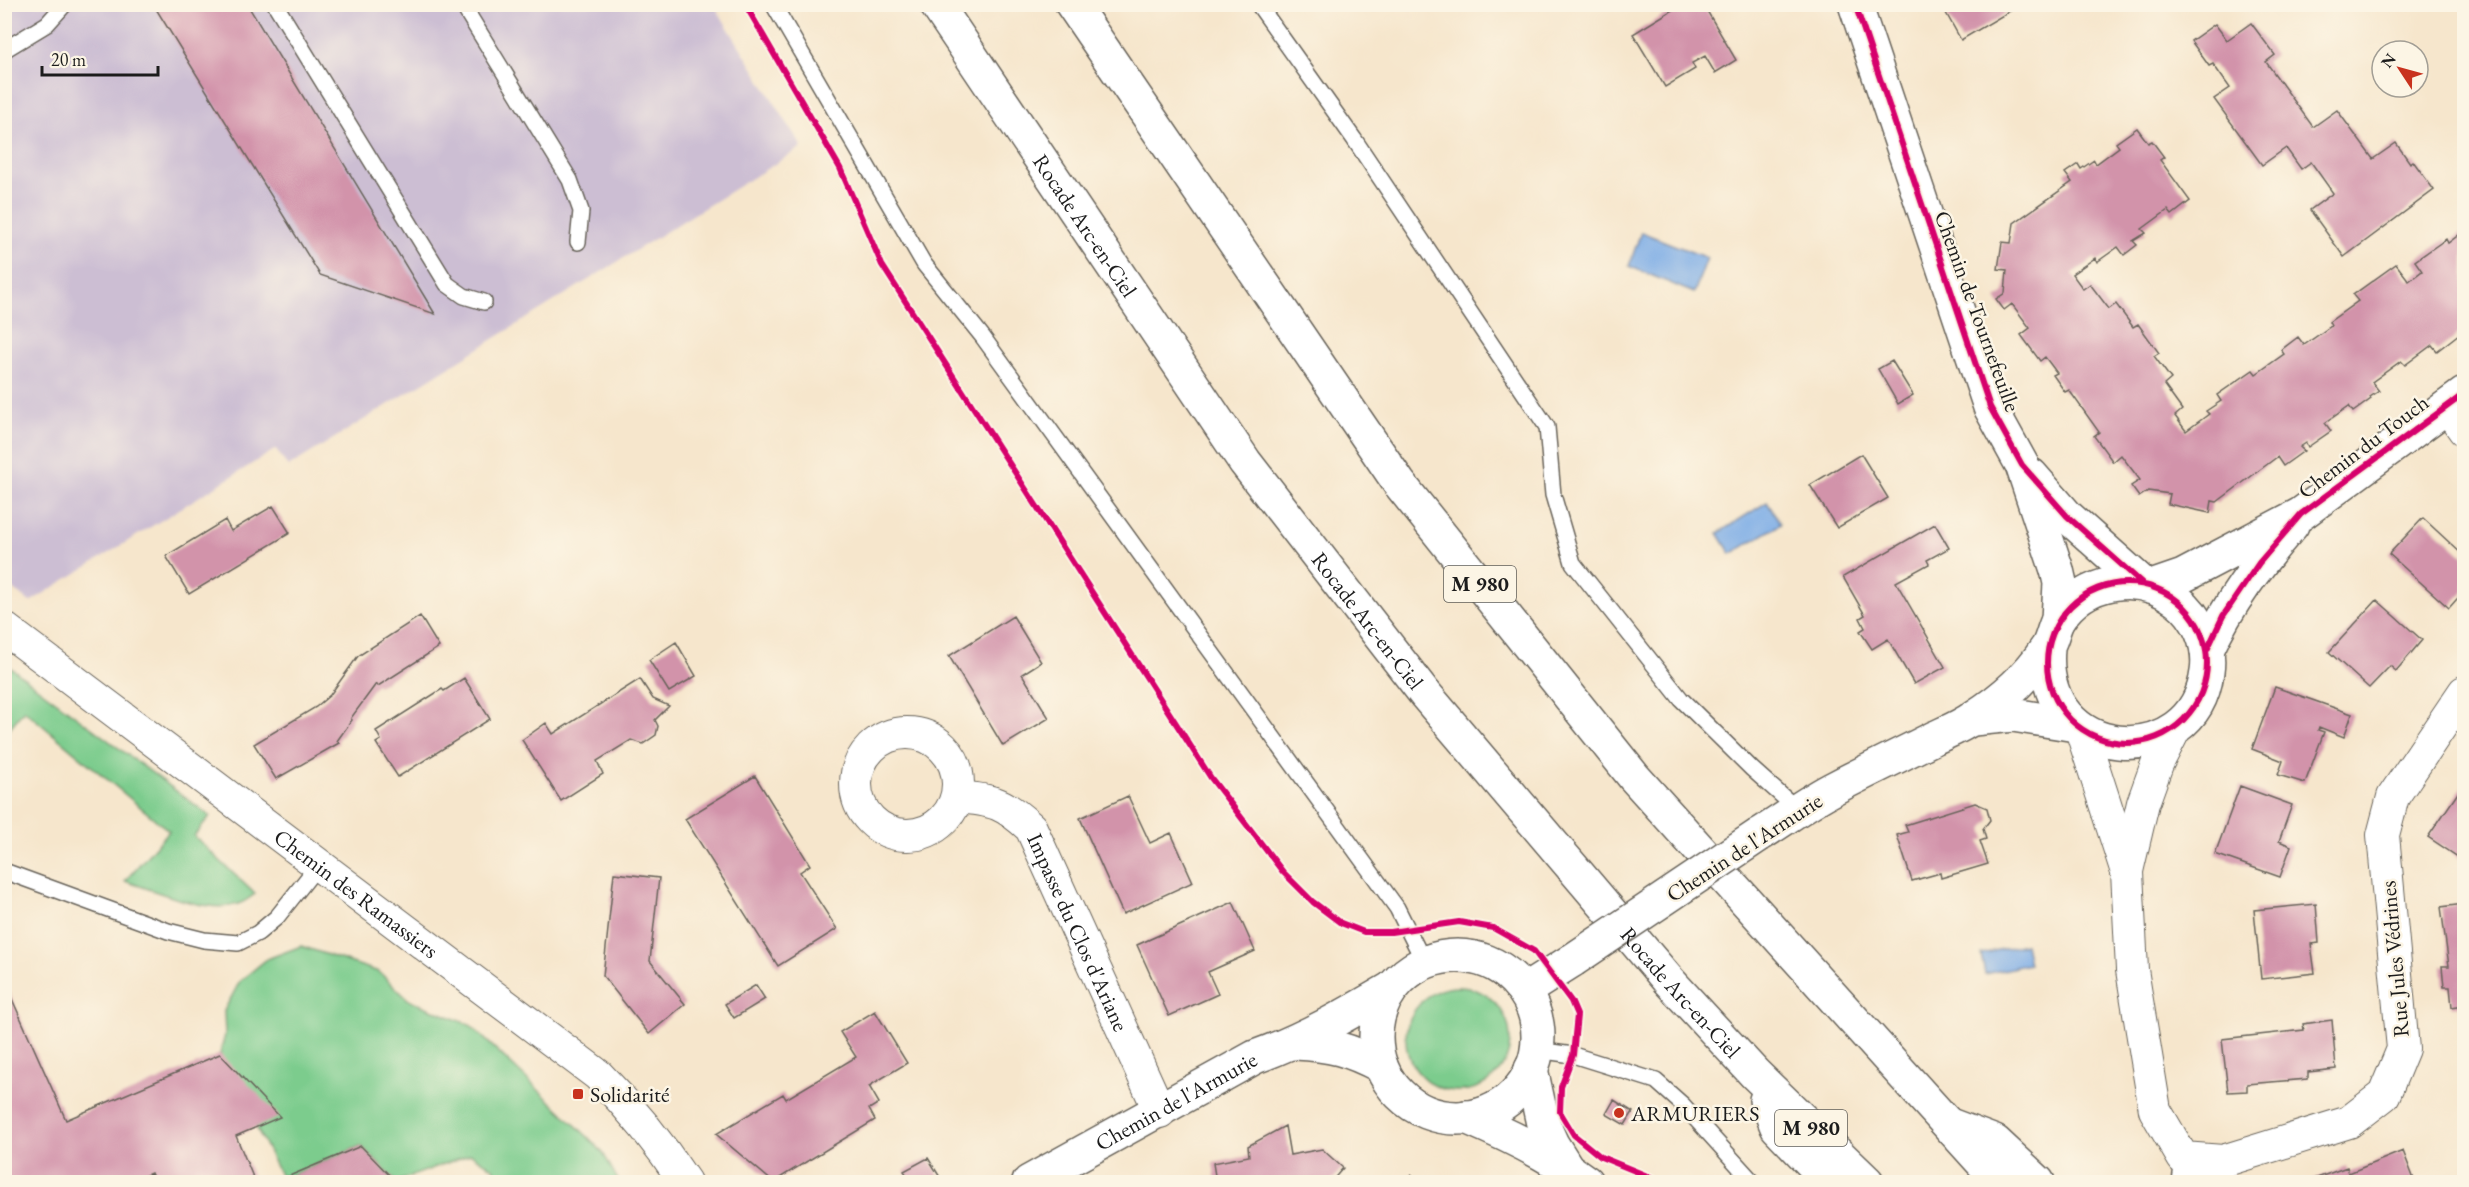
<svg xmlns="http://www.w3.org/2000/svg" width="2469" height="1187" viewBox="0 0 2469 1187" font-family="'EB Garamond',serif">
  <rect width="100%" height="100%" fill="#fcf5e5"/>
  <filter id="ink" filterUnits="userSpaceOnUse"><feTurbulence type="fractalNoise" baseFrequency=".0167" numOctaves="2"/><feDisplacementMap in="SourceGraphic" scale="12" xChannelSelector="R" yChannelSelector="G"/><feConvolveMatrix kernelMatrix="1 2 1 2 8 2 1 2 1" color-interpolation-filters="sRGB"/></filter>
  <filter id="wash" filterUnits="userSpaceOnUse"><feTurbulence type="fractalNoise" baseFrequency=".008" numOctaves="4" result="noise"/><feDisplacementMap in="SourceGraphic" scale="24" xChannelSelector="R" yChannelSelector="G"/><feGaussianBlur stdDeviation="1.35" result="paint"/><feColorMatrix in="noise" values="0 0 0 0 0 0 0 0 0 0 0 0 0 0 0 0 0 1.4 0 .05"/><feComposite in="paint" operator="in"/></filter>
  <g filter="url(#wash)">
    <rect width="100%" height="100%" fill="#f6e6cc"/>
    <path fill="#ccbed3" d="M5,5H714L802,147L288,467L276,449L30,602L5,583Z"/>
    <path fill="#7ccc8d" stroke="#4c7454" stroke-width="1.5" d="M7,665L210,816L194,836L255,894C247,900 240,905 230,906C200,911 154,890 125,881L169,831L24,710L5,734L4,667Z
      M301,946L379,972L409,1000L470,1025L588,1137L603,1153L619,1182H504L492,1167L471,1154L396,1182L361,1146L282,1179L220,1054L225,1035L224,1011L240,981L267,959Z
      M1406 1039a52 52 0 1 1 104 0a52 52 0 1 1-104 0Z"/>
    <path fill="#7bace6" stroke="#4c6481" stroke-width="1.5" d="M1641,232L1707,258L1694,293L1629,266Z
      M1767,502L1781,524L1731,554L1718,533Z
      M2025,944L2029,964L1985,974L1981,954Z"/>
    <g id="blocks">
      <path fill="#d293aa" d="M4,4H18L4,13Z
        M153,4H247L435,314L320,275Z
        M1682,4H1703L1736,60L1715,73L1705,56L1692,63L1695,69L1665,87L1633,34Z
        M1941,4H2022L1961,40Z
        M2251,23L2275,55L2266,62L2313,127L2337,110L2373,159L2396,143L2410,163L2413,161L2434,190L2344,257L2310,210L2333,193L2311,162L2301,169L2286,148L2262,165L2214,99L2230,88L2213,64L2209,66L2191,41L2215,24L2227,40Z
        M2137,128L2148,143L2152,141L2164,157L2160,160L2190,201L2172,215L2168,210L2142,229L2146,233L2133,241L2137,245L2124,255L2118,247L2097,262L2095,258L2072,274L2083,289L2090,284L2109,309L2116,304L2133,327L2138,324L2159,353L2154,356L2171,379L2164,385L2182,410L2175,416L2186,431L2209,414L2206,411L2221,401L2217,395L2253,370L2256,374L2284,354L2281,350L2298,337L2304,345L2331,326L2329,322L2358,301L2353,295L2396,264L2409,281L2422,271L2415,261L2446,239L2448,243L2464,231V330L2437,351L2432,345L2405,365L2401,361L2372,382L2379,391L2370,397L2371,399L2353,412L2349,406L2325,423L2331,431L2308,447L2306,443L2300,447L2304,451L2283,466L2277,457L2217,502L2212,501L2210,513L2168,504L2170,494L2148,491L2139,497L2131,486L2140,480L2121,455L2113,462L2094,436L2099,432L2069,390L2065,392L2053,375L2057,373L2045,357L2040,361L2021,335L2030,328L2012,304L2004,310L1996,299L2005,293L2007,270L1998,269L2002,242L2011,243L2014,223L2072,182L2065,173L2078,164L2081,169L2094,160L2096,164L2119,147L2116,143Z
        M1892,361L1913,395L1898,404L1878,369Z
        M1861,454L1888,498L1837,528L1810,485Z
        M273,506L290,533L189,594L166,556L225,520L231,531Z
        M2423,518L2464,556V591L2449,608L2389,554Z
        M1935,524L1949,548L1927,560L1929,564L1896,582L1945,667L1914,684L1888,639L1872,649L1860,631L1865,628L1860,618L1865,615L1843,577Z
        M2377,600L2422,640L2396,671L2390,666L2369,688L2329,652Z
        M420,616L439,647L378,686L376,684L351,718L352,720L337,741L339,743L276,779L254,744L316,707L330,695L358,656Z
        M1013,616L1041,662L1022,674L1049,718L1003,746L949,656Z
        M676,642L696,676L669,692L649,660Z
        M464,678L490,719L398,777L376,743L381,740L376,731L442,689L444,691Z
        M640,679L653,699L669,706L655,720L658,726L656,735L643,744L631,740L597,761L603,774L561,801L522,740L546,723L553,734Z
        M2275,687L2352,714L2344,737L2319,727L2318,730L2324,732L2305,783L2278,775L2283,761L2252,749Z
        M755,776L810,865L800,872L837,929L778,966L685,819Z
        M2464,784V861L2428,837Z
        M2240,786L2292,805L2279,841L2291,846L2280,877L2215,854Z
        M1128,796L1150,843L1171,833L1193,882L1123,914L1080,818Z
        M1975,803L1987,808L1990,820L1983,829L1986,839L1980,841L1988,864L1941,878L1940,873L1912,881L1897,835L1908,832L1905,825Z
        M614,873L659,878L650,961L685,1004L649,1034L603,976Z
        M1233,902L1255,951L1208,972L1218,994L1169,1016L1137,945Z
        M2316,904L2319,943L2311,944L2315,973L2261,979L2254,910Z
        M2464,904V1005L2452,1007L2450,987H2444L2442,966H2449L2441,907Z
        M4,981L66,1120L220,1054L280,1117L236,1136L255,1182H155L151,1173L129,1182H4Z
        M756,985L765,999L734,1018L725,1004Z
        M875,1011L907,1063L869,1086L879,1103L869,1109L875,1120L773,1182L716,1134L783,1094L786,1099L856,1057L840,1032Z
        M2332,1020L2336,1069L2308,1072V1079L2247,1084V1091L2228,1092L2222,1039L2304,1030L2303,1024Z
        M1614,1100L1633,1112L1625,1125L1606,1114Z
        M1285,1126L1290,1155L1322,1149L1343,1168L1331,1182H1216L1213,1163L1249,1156L1248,1146Z
        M361,1146L396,1182H275L282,1179Z
        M2403,1151L2415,1182H2306L2347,1167L2349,1173Z
        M928,1158L943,1182H912L904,1171Z
        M1412,1175L1420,1182H1406Z"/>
    </g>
  </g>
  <g filter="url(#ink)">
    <use href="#blocks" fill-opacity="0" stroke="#68635a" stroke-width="1.5"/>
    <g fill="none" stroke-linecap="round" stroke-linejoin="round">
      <g stroke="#68635a" stroke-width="18">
        <path id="lane" d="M275,4L447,284L464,296L484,302
          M462,4L570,180L581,211L578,242
          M773,4L924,264L982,336L1397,908L1424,962
          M1258,4L1354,139L1547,427L1553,495L1573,563L1681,699L1752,769L1798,810
          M4,50L47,24L65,4
          M4,871L168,931L204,940L238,943L258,933L277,917L319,864
          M1537,1050L1573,1055L1656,1081L1683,1105L1753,1182
          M2180,1182L2183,1158"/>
      </g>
      <g stroke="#68635a" stroke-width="34">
        <g id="street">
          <path d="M2447,406L2464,430"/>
          <path id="s1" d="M4,628L598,1075C633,1110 658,1141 685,1182"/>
          <path d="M2081,729L2127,872L2132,970L2155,1110L2183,1158L2223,1161L2349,1122L2384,1095L2403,1049L2383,835L2393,797L2464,692"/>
          <circle cx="907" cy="784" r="51"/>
          <path id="s2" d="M958,797C994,800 1004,803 1031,828L1160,1112"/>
          <path d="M2127,871L2143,803L2157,764L2176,727"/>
        </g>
      </g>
      <g stroke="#68635a" stroke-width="36">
        <g id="secondary">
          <path d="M1855,4L1990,407L2022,465L2057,570L2060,583L2058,620"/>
          <path d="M2031,475L2067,516L2142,583"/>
          <path d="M2154,586L2183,576L2301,514L2464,394"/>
          <path d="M2207,650C2229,602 2258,564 2292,525"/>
          <path d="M1973,719L2013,715L2076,725"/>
          <path d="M1759,835C1785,819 1810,800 1836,787C1867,771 1898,756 1930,740C1944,733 1961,727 1974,717C2001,700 2028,676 2046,649C2052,641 2053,629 2058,620C2085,579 2139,571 2177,600C2198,616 2211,645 2207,672C2194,774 2038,765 2048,648"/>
          <circle cx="1457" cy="1037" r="81"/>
          <path d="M1524,991L1573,960"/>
          <path d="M1295,1043C1332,1045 1348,1049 1381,1066"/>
          <path d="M1531,1069L1543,1124L1552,1144L1567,1168"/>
          <path d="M1466,1117C1508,1135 1550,1155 1586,1182"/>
          <path id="s3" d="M1029,1182L1255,1057C1305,1039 1346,1015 1392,988"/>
        </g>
      </g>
      <g stroke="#68635a" stroke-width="36">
        <g id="highway">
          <path id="s4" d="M936,4L1245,462L1425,694L1669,981L1755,1074L1867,1182"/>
          <path d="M1072,4L1399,483L1634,777L2000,1182"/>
          <path d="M1766,1100L1777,1127L1830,1182"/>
          <path d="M1950,1125L1995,1142L2038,1182"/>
        </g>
      </g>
      <use href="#lane" stroke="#fff" stroke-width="15"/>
      <use href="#street" stroke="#fff" stroke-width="32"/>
      <use href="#secondary" stroke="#fff" stroke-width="33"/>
      <use href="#highway" stroke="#fff" stroke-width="33"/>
      <g stroke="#68635a" stroke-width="36" stroke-linecap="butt">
        <path id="secondary-bridge" d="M1573,960L1759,835"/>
      </g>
      <use href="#secondary-bridge" stroke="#fff" stroke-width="33"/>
      <g stroke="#fcf5e5" stroke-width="10">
        <path id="cycleway" d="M745,4L840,168L882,265L1211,778L1283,872L1313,902L1341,923L1364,932H1391L1459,922L1493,928L1534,951L1571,1001L1577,1015L1573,1055L1561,1087L1560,1112L1574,1135L1601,1157L1662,1182
          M1855,4L1990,407L2022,465L2067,516L2142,583
          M2047 663a80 80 0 1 1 160 0a80 80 0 1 1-160 0Z
          M2207,650L2223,616L2259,563L2301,514L2464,394"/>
      </g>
      <use href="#cycleway" stroke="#d6006c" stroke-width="6"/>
    </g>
  </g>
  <g fill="#c8321e" stroke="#fcf5e5" stroke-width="2">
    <rect x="572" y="1088" width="12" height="12" rx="3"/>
    <circle cx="1619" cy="1113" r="6"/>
  </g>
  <g text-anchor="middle" stroke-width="5" stroke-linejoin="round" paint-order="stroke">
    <g fill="#fcf5e5" stroke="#5f5d58" stroke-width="1.5">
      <rect x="1444" y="566" width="72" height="36" rx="4.5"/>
      <rect x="1775" y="1110" width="72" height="36" rx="4.5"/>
    </g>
    <g font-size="21" font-weight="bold" fill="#1c1c1c">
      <text x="1480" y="591">M 980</text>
      <text x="1811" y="1135">M 980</text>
    </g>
    <g font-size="22" fill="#1c1c1c" stroke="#fcf5e5">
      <text dy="8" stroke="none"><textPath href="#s4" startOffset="267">Rocade Arc-en-Ciel</textPath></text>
      <text transform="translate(1978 311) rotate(70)" y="8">Chemin de Tournefeuille</text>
      <text transform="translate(2363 446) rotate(-37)" y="8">Chemin du Touch</text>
      <text dy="8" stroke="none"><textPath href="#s4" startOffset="753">Rocade Arc-en-Ciel</textPath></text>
      <text transform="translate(1744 847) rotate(-33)" y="8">Chemin de l'Armurie</text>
      <text dy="8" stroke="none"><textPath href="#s1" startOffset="441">Chemin des Ramassiers</textPath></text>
      <text dy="8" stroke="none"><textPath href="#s2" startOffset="196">Impasse du Clos d'Ariane</textPath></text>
      <text transform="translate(2394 959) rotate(-95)" y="8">Rue Jules Védrines</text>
      <text dy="8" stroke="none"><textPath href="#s4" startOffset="1239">Rocade Arc-en-Ciel</textPath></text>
      <text dy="8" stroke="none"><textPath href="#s3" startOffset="168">Chemin de l'Armurie</textPath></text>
    </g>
    <g font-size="22" fill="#1c1c1c" stroke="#fcf5e5" text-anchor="start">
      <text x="590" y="1102">Solidarité</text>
      <text x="1631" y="1121">ARMURIERS</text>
    </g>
  </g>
  <rect width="2469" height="1187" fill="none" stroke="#fcf5e5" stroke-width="24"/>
  <g transform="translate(2400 69) rotate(306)"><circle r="28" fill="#fcf5e5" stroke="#a29e95" stroke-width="1.5"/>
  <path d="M0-4.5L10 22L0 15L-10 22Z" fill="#c8321e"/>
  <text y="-9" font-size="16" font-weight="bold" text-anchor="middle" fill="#1c1c1c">N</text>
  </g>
  <path d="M42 66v9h116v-9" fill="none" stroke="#1c1c1c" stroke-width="3"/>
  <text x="51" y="66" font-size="18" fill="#1c1c1c" stroke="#fcf5e5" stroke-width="4.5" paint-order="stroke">20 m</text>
</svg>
